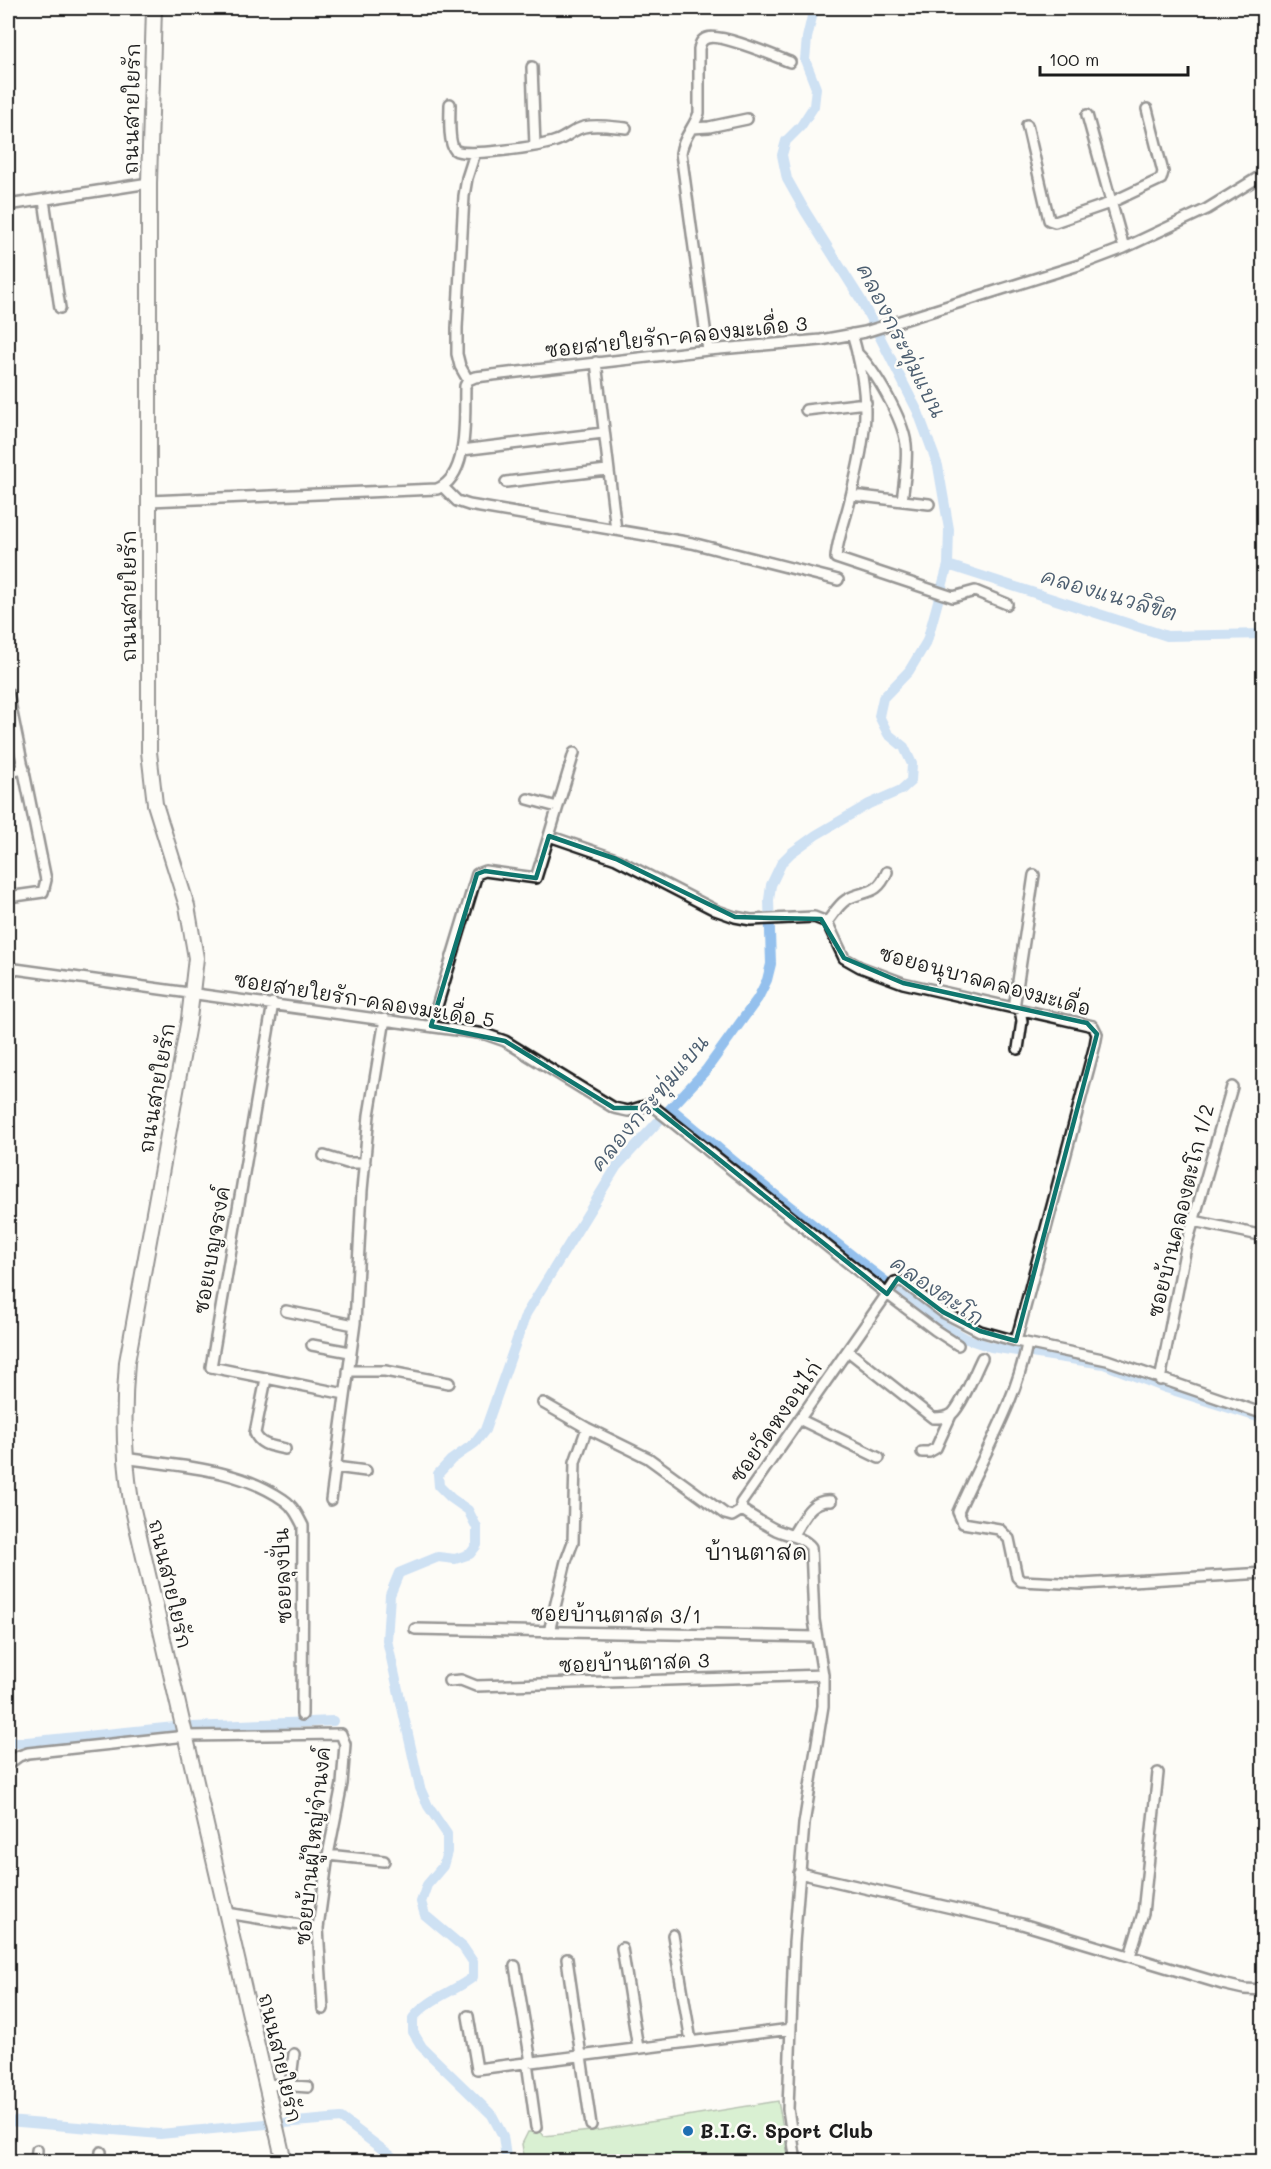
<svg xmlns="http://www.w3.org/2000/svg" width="1271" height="2169" viewBox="0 0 1271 2169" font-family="Mali,'Playpen Sans Thai',sans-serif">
  <rect width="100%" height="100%" fill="#fdfcf7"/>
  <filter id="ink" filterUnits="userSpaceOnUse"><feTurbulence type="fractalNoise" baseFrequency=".0167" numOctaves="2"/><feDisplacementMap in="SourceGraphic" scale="12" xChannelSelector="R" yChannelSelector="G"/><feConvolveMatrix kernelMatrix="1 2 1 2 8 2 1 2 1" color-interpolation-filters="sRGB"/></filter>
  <g filter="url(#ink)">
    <path fill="#aee2a4" stroke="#657f60" stroke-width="1.5" d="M778,2101L789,2161H525L522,2144L528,2132H541L544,2136L600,2130Z"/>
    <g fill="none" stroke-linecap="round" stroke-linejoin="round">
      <path stroke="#94c0ed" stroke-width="10" d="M948,565L1167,636L1264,634
        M672,1109L759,1182L868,1268L944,1326L967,1339L991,1347L1104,1364L1166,1388L1264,1419
        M193,1727L333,1721
        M8,1740L17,1743L175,1727
        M8,2121L160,2134L266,2124
        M284,2123L341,2118L399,2162
        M504,2162L506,2157L503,2136L492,2115L422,2047L413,2032V2018C429,1998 454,1992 473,1977V1962L463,1947L425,1915L421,1902L427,1885L443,1866L447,1852V1834L428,1806L420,1788L387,1640L390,1595L399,1573L438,1557L455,1559L470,1554L477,1545V1528L468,1510L451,1498L439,1486L438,1474L451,1460L475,1443L485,1430L526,1314L617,1166L706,1070L758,998L767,980L771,964L769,900L771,885L782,862L791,853L816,835L869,804L901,790L911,781L912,764L904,747L888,734L879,716L883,698L909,671L927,641L948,565L949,529L938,466L918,412L861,300L805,211L787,179L782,155L786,141L801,126L814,106L816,88L805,60L807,38L814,8"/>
      <g stroke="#1c1c1c" stroke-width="14">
        <path id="street" d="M532,67L535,146
          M450,104C450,114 448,143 455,150C464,158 542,146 556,141C566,138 574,129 584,127C597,124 613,127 626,128
          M1087,115L1124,248
          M1027,125L1049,220L1055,222L1110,203L1161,179L1163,172L1147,109
          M692,128L709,127L747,119
          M44,200L60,308
          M8,205L149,183
          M852,334C872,400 867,434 850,500C846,518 837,540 836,558L953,597L975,591L1007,604
          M708,350L681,153C683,137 694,128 699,113V49C700,44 701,40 707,38C721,33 774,56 790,62
          M857,353C875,370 903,419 906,444C908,462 904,483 902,501
          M596,362L616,530
          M468,380L460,366L457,354V328L464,196L467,178L475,153
          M806,410L866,403
          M462,450L603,433
          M506,482L607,470
          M443,487L457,501L469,505L692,543L838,580
          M852,495L929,504
          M149,501L437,489C470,476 464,415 465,386L468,380L475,377L708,350L821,340L865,332L1079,265L1124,248L1207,209L1264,174
          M8,693L46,880L43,892L8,897
          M8,772L24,769
          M528,799L557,807
          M549,836L574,753
          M827,922C833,915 838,905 846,900C864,889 877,897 887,872
          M8,968L485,1034L505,1041L614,1108L628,1111L648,1105L655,1108L887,1294L741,1503L742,1510C753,1517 764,1524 776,1530C788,1535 803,1537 811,1547L814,1620L823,1675V1706L804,1824L794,1943L788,2109L796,2162
          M273,1003L211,1367L345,1394
          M1014,1008L1034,875
          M431,1026L477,874L485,871L536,878L549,836L616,859L715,910L735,917L751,920L814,917L827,922L844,958L860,967L903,983L1093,1026L1097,1034L1095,1045L1016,1341
          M1018,1049L1022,1021L1020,1010
          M324,1156L347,1163H365
          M1194,1221L1264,1236
          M286,1311L354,1325
          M1027,1344C1016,1402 982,1457 958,1512L963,1523L999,1529L1009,1539L1017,1577L1021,1581L1082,1584L1264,1573
          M312,1345L350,1352
          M958,1345L935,1330L887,1294L895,1282L902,1281L943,1312L980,1331L1016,1341L1107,1360L1264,1414
          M848,1351L933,1418C940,1418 946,1418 952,1414C962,1405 975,1372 982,1358
          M348,1371H385L449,1383
          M266,1379L255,1433C260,1446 273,1446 285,1449
          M1160,1380L1186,1247L1232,1087
          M543,1403L587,1428L648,1458L725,1514L732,1516L742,1510
          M801,1420L879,1458
          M922,1452H929L936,1448L951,1415
          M124,1458C177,1466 239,1468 284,1500C293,1506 298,1516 303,1526L302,1715
          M335,1467L366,1471
          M331,1500L355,1323L362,1190L369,1115L385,1019
          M792,1536C803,1520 810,1499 831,1501
          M415,1629L816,1637
          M549,1632L566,1561L573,1542L575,1462L587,1428
          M449,1681L461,1680L476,1686L823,1675
          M8,1764L19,1756L28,1753L186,1736L341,1734L345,1744L342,1784L328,1855L318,1928L323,2009
          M328,1855L384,1861
          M799,1873L1022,1924L1222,1984L1244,1989L1264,1990
          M227,1913L318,1928
          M673,1935L691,2041
          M622,1948L638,2048
          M1130,1956L1143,1913L1158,1773
          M567,1959L591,2125
          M515,1966L531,2062
          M468,2016L477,2069L791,2029
          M527,2062L536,2127
          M266,2084L308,2087
          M290,2086L294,2054
          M36,2162L37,2150
          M100,2162L101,2152"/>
      </g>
      <g stroke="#1c1c1c" stroke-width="18">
        <path id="secondary" d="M154,8L149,183V752L155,804L187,906L196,958L189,1019L127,1362C123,1410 123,1454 131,1501L284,2162"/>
      </g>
      <use href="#street" stroke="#fdfcf7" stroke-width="9"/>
      <use href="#secondary" stroke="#fdfcf7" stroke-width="14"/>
    </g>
  </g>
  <path d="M0 0H1271V2169H0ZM549,836L616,859L735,917L821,919L844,958L903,983L1087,1023L1097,1034L1016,1341L980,1331L943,1312L898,1278L887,1294L655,1108H614L505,1041L431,1026L477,874L485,871L536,878Z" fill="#fdfcf7" fill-opacity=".55" fill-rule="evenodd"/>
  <path fill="none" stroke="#0f766e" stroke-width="4.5" stroke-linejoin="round" d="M549,836L616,859L735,917L821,919L844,958L903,983L1087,1023L1097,1034L1016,1341L980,1331L943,1312L898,1278L887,1294L655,1108H614L505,1041L431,1026L477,874L485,871L536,878Z"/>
  <circle fill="#1f6fb2" stroke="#fdfcf7" stroke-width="2" cx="688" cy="2131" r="6"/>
  <g text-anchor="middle" stroke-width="5" stroke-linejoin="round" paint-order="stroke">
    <g font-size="20" fill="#1c1c1c" stroke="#fdfcf7">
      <text transform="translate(132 109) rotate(-89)" y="7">ถนนสายใยรัก</text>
      <text transform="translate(676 337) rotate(-6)" y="7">ซอยสายใยรัก-คลองมะเดื่อ 3</text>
      <text transform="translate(129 596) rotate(-90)" y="7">ถนนสายใยรัก</text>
      <text transform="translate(985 981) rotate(15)" y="7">ซอยอนุบาลคลองมะเดื่อ</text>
      <text transform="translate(364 1000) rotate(9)" y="7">ซอยสายใยรัก-คลองมะเดื่อ 5</text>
      <text transform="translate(157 1088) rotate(-80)" y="7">ถนนสายใยรัก</text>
      <text transform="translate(1181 1211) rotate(-76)" y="7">ซอยบ้านคลองตะโก 1/2</text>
      <text transform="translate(212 1250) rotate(-80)" y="7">ซอยเบญจรงค์</text>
      <text transform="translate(776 1422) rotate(-55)" y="7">ซอยวัดหงอนไก่</text>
      <text transform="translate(283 1576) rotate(-92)" y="7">ซอยลุงปั่น</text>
      <text transform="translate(170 1584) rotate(77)" y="7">ถนนสายใยรัก</text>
      <text transform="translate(616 1615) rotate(1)" y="7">ซอยบ้านตาสด 3/1</text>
      <text transform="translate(634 1663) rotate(-2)" y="7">ซอยบ้านตาสด 3</text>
      <text transform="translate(313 1846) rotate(-84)" y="7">ซอยบ้านผู้ใหญ่จำนงค์</text>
      <text transform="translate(280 2058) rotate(77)" y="7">ถนนสายใยรัก</text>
    </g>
    <g font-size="20" font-weight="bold" fill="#1c1c1c" stroke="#fdfcf7" text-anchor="start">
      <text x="700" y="2138">B.I.G. Sport Club</text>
    </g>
    <g font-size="21" font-style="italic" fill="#4c5e70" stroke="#fdfcf7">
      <text transform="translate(901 341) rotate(63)" y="7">คลองกระทุ่มแบน</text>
      <text transform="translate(1109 595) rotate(16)" y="7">คลองแนวลิขิต</text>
      <text transform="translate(650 1103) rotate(-50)" y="7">คลองกระทุ่มแบน</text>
      <text transform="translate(937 1291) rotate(34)" y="7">คลองตะโก</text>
    </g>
    <g font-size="22" fill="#1c1c1c" stroke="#fdfcf7">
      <text x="756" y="1560">บ้านตาสด</text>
    </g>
  </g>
  <rect width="1271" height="2169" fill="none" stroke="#fdfcf7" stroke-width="30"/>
  <rect x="15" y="15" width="1241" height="2139" fill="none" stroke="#1c1c1c" stroke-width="2" filter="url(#ink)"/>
  <path d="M1040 66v9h148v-9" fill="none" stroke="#1c1c1c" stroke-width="3"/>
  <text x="1049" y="66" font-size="18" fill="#1c1c1c" stroke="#fdfcf7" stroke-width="4.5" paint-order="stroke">100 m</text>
</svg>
